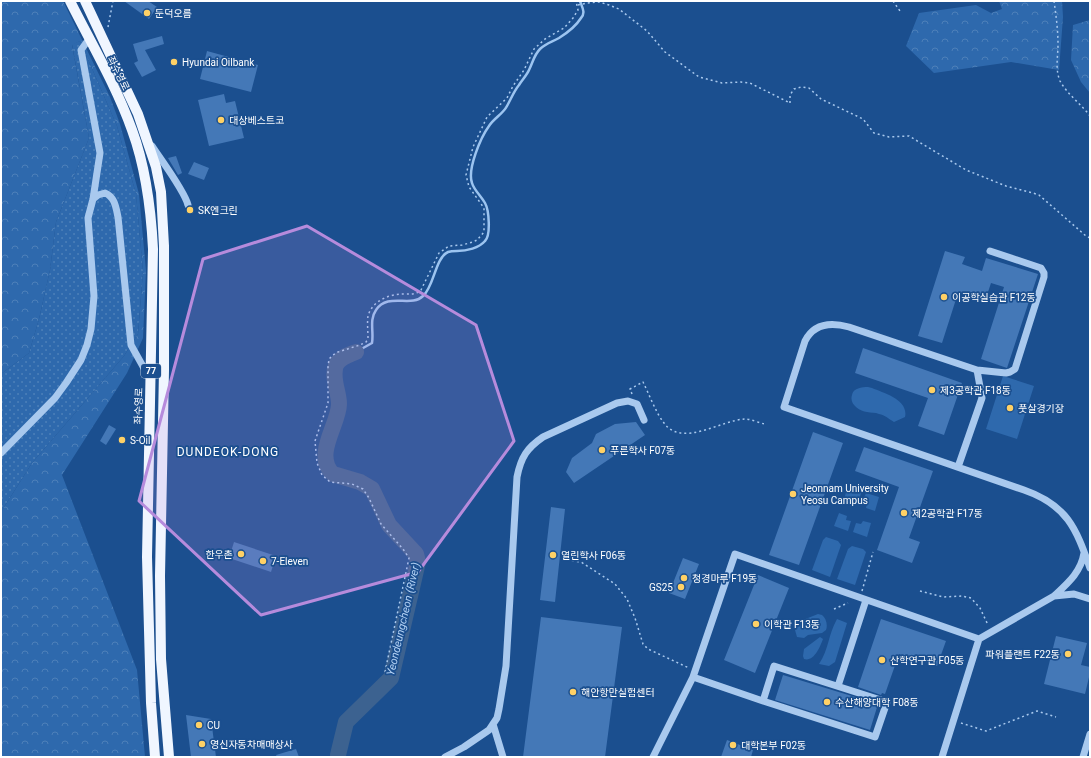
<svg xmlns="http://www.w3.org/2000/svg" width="1091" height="758" viewBox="0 0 1091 758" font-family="Roboto,'Noto Sans KR',sans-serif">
  <defs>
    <pattern id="grass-dots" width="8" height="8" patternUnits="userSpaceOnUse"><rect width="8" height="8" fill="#2e69ad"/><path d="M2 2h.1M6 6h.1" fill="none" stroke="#4d80b9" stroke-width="1.8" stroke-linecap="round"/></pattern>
    <pattern id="forest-crowns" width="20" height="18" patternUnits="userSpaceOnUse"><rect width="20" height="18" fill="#2e69ad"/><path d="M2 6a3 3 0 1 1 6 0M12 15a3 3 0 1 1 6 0" fill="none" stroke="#4d80b9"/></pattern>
  </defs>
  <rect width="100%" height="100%" fill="#1b4f8f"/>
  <path fill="url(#grass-dots)" d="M80,41L117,126L136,194L143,271L138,334L124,356L32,463L1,512V374L29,353L39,319L50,270L56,222L89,138L72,44Z"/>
  <path fill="url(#forest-crowns)" d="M1,1H63L110,97L120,124L139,194L146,271L143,338L127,373L62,475L137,670L145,757H1V512L32,463L124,356L138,334L143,271L136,194L117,126L80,41L72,45L89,138L56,222L50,270L39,319L29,353L1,374Z
    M999,1H1062L1063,17L1059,70L1011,62L934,73L906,46L919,13L976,5L991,13L1002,9Z
    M1090,20V93L1081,82L1071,60L1073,25Z"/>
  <path fill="#2e69ad" d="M1003,376L1034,386L1017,439L986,429Z
    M868,387L872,388C884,393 909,400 905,417L894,422C889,419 885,415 879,414C875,412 871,413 867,412C859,411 849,404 852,395C853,388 862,387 868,387Z
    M848,486L862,490L859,500L854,498L852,502L844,499Z
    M866,493L879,497L875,511L866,508L867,504L862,502Z
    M839,513L847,516L846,520L851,521L848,531L834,526Z
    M863,521L871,523L867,537L853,532L856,523L861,524Z
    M826,537L838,541L841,545L830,577L812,570L823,540Z
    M852,546L863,549L866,552L855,585L837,579L848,549Z
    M818,614L822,615C826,618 828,625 826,630L822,633L808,635L804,638L797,637L795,630L798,622Z
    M837,619L847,623L835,662L829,666L819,664C829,649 828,635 837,619Z
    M820,637L823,639C820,647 814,662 804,659L803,656L804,649Z"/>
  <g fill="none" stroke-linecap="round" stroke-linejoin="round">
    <path stroke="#9cc4f0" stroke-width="2.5" d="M356,352L372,343C374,332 369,320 376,310C388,292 411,308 423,296C434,287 435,258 448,252C451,251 454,251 457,251C467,251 479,248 485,241C491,235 489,210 485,203C481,196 474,190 472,183C467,169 481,137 489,126C494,118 503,114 507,106C511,99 514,91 519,85C522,80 527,75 529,70C533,62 534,55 540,49C546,43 552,42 559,38C567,33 576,26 581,18C586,13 582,7 580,1"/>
    <path stroke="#3c6290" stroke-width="16" d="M338,755L346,722L391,678L418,562L416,554L389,525L372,489L360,482L333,474C313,455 339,424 339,404C339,391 331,378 336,365C340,357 349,355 356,352"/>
  </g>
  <path fill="#4478b7" d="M124,1H148L157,7L149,19Z
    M162,36L164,44L145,50L156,70L142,77L134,63L138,61L133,44Z
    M207,51L258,65L251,92L200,79Z
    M224,94L226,103L235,101L244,138L209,146L198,100Z
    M176,156L182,173L178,175L168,158Z
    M194,162L209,168L204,180L188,174Z
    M945,251L965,257L962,264L982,271L986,258L1038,274L1007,368L981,359L1004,287L991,283L985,301L958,293L942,343L918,336Z
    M863,348L962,383L944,435L918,426L928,398L855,373Z
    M636,422L645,435L574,483L566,472L572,458L592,443L596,434L615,424Z
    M109,425L116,429L106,445L100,441Z
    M813,432L843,443L799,565L769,555Z
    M864,447L933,471L909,538L920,542L912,563L877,550L899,487L855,471Z
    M551,507L565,509L555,602L540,600Z
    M234,542L276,556L271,572L229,558Z
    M683,558L699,564L685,599L669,593Z
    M758,575L789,588L755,673L724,660Z
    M541,617L622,627L605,757H523Z
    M881,619L946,641L937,666L899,654L885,694L882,693L881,695L858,687Z
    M1056,636L1087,643L1081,665L1090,667V673L1085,694L1044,684Z
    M783,675L878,704L870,730L775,700Z
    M186,715L211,719L216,757H191Z
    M727,740L753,750L751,757H721Z
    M296,749L299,757H277L276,755Z"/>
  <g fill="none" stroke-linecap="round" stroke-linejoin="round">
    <path stroke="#a9c9ee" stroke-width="1.5" stroke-dasharray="2 3" stroke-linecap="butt" d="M893,1L900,11
      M1054,1C1056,15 1058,30 1058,44C1058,57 1055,69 1060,81C1067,94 1081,104 1090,116
      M578,5L587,3L599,2L609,5L619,9L647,31L665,52L699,77L722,83L741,82L750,83L790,103
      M108,27L113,1
      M790,103V95L794,89L801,87L809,88L821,99L863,119L874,133L889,137L909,136L966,170L1006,186L1033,193L1039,195L1086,236L1090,238
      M632,394L630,389L643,382C649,394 656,413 664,423C682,448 721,420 745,419C751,419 759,423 765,424
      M567,560L581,562L615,584L627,599L635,618L643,644L648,649L689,668
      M862,591L873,552
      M920,591L943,597L962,596L971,598L980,608L988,625
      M834,609L848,603
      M385,672L409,558L403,549L381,524L369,498L363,489L352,484L330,482L322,475L317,463L315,441L328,403V367L329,359L333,355L338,352L360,345L366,342L368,339C368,331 367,323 368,316C372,301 389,294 403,294C410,294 416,295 421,290L439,253L449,246L462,245L473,242L477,240L484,232V208L469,187L466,175L473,147L487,117L507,98L513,86L524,70L534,49L545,39L564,28L573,18L578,10L576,1
      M961,723L986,731L1037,711L1056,717"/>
    <path stroke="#a9c9ee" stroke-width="7" d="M152,146C161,160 184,190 188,205
      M93,199L98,195L105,193C115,197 116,208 118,217L131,345L150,379
      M990,251L1041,268L1044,273V277L1015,369L1010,372L1006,373L977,370L849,327C831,322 814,323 805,341L784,407L1024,490C1067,505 1076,528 1090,568
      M1,453L55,398L66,383L81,360L87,345L91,329L94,296L88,218L93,199L100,153L81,50L89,39
      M958,467L982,398L977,370
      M1054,596C1068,583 1081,572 1084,553
      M774,666L887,702L875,737L763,701Z
      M693,677L763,701
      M838,686L866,600
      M493,724L503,757
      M445,757L464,747L489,730L497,718L499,709L506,666L517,477C521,457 527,448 543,437L617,403L628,401L637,404L644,420
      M653,757L693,677L735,554L979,639
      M942,757L979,639L1054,596L1074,594L1090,599
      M1083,757L1090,734"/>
    <path stroke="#f0f6ff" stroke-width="10" d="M70,1C91,43 116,85 132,130C146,168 151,209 153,249L147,557L151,703L155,757
      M85,1L138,114L156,167L161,192L164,246V370L160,576L161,659L169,757"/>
  </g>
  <path fill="#b68bdc" fill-opacity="0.2" stroke="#b68bdc" stroke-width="3" stroke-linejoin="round" d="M307,226L476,325L514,441L418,572L261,615L139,501L203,259Z"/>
  <g fill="#ffd166" stroke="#1b4f8f" stroke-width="1.5">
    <circle cx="147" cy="13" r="4"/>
    <circle cx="174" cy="62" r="4"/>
    <circle cx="221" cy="120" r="4"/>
    <circle cx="190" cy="210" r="4"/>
    <circle cx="944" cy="297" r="4"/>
    <circle cx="932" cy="390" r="4"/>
    <circle cx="1010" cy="408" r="4"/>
    <circle cx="122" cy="440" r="4"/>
    <circle cx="602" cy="450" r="4"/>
    <circle cx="793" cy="494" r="4"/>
    <circle cx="904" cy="513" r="4"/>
    <circle cx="241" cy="554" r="4"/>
    <circle cx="553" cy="555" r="4"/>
    <circle cx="263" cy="561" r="4"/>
    <circle cx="684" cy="578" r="4"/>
    <circle cx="681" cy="587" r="4"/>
    <circle cx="756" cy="624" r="4"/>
    <circle cx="1068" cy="654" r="4"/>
    <circle cx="882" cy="660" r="4"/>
    <circle cx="573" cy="692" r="4"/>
    <circle cx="827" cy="702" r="4"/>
    <circle cx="199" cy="725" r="4"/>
    <circle cx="202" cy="744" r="4"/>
    <circle cx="733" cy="745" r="4"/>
  </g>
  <g text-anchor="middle" stroke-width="3.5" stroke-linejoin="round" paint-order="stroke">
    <rect fill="#1b4f8f" stroke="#bbcadd" stroke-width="1" x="141" y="364" width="20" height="14" rx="3"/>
    <g font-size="9" font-weight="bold" fill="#fff">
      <text x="151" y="374">77</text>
    </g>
    <g font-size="10" fill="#fff" stroke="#1b4f8f" text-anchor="start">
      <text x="155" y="17">둔덕오름</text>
      <text x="182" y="66">Hyundai Oilbank</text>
      <text x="229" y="124">대상베스트코</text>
      <text x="198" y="214">SK엔크린</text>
      <text x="952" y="301">이공학실습관 F12동</text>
      <text x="940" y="394">제3공학관 F18동</text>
      <text x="1018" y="412">풋살경기장</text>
      <text x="130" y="444">S-Oil</text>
      <text x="610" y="454">푸른학사 F07동</text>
      <text x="801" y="492">Jeonnam University<tspan x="801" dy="12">Yeosu Campus</tspan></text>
      <text x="912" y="517">제2공학관 F17동</text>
      <text x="233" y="558" text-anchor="end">한우촌</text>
      <text x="561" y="559">열린학사 F06동</text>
      <text x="271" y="565">7-Eleven</text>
      <text x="692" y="582">청경마루 F19동</text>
      <text x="673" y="591" text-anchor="end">GS25</text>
      <text x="764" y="628">이학관 F13동</text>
      <text x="1060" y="658" text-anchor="end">파워플랜트 F22동</text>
      <text x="890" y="664">산학연구관 F05동</text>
      <text x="581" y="696">해안항만실험센터</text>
      <text x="835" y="706">수산해양대학 F08동</text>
      <text x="207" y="729">CU</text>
      <text x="210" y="748">영신자동차매매상사</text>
      <text x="741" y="749">대학본부 F02동</text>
    </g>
    <g font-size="10" fill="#fff" stroke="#1b4f8f">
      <text transform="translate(119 73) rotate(64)" y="4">좌수영로</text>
      <text transform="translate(138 406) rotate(-88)" y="4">좌수영로</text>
    </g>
    <g font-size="11" font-style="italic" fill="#b5d3f5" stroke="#1b4f8f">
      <text transform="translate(403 619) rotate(-77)" y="4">Yeondeungcheon (River)</text>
    </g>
    <g font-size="12" letter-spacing="1" fill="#fff" stroke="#1b4f8f">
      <text x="228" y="456">DUNDEOK-DONG</text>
    </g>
  </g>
  <rect width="1091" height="758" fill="none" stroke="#ffffff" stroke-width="4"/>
</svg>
